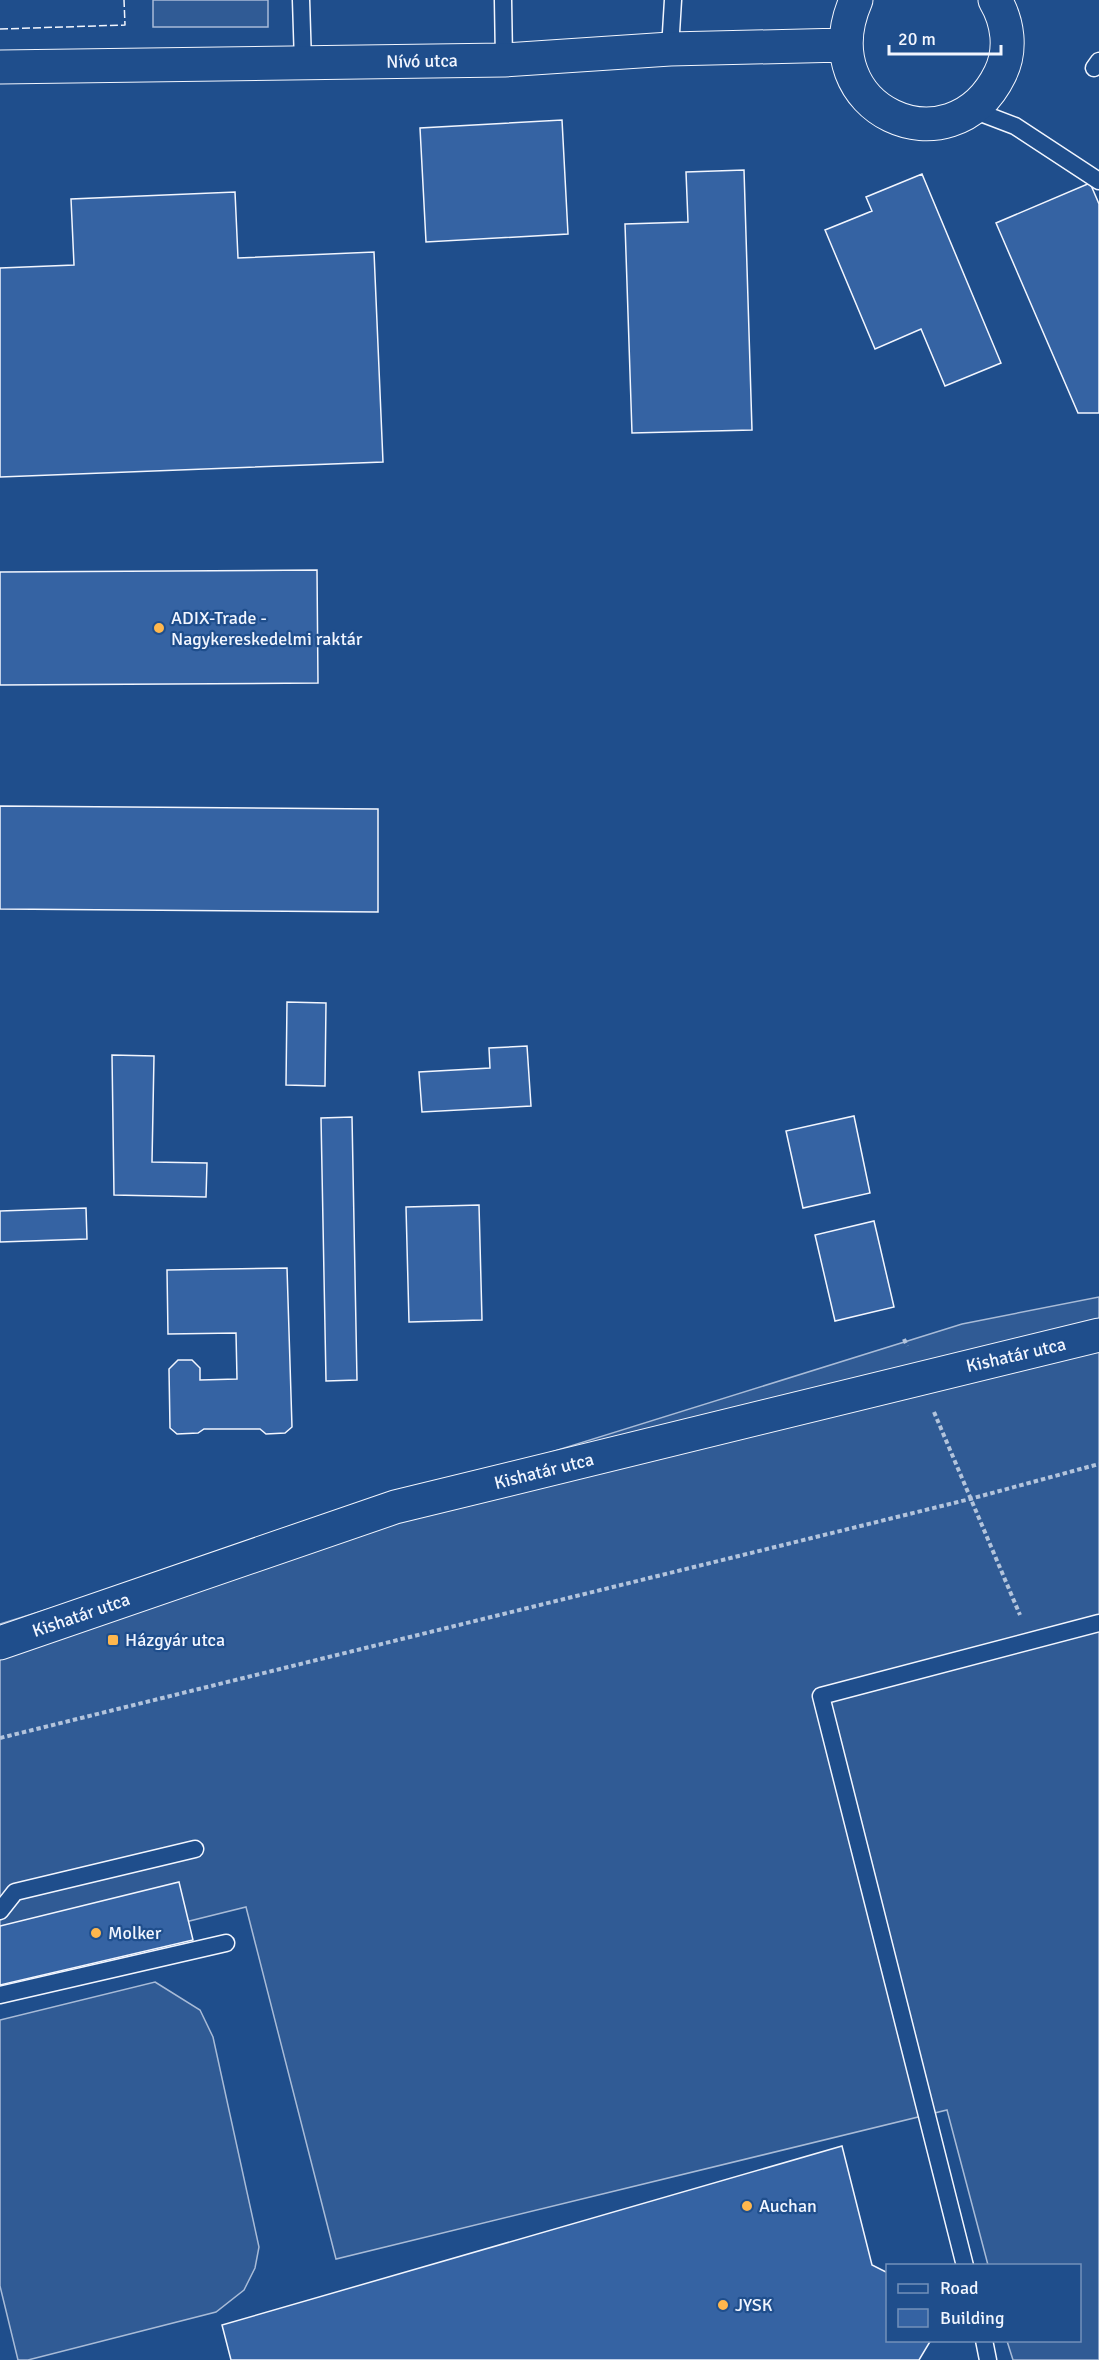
<svg xmlns="http://www.w3.org/2000/svg" width="1099" height="2360" viewBox="0 0 1099 2360" font-family="Signika,sans-serif">
  <rect width="100%" height="100%" fill="#1f4e8c"/>
  <path fill="#305b95" stroke="#a8bbd7" stroke-width="1.5" d="M153,0H268V27H153Z
    M1099,1297V2360H1013L1007,2341L1080,2340V2266L988,2265L947,2110L336,2259L246,1907L0,1968V1624L962,1324Z
    M155,1982L200,2010L213,2037L259,2247L255,2268L244,2290L216,2312L28,2360H18L0,2286V2020Z"/>
  <path fill="#3563a3" stroke="#f2f6ff" stroke-width="1.5" d="M562,120L568,234L426,242L420,128Z
    M744,170L752,430L632,433L625,224L688,222L686,172Z
    M922,174L1001,363L945,386L921,329L875,349L825,230L872,211L866,197Z
    M1090,183L1099,204V413H1078L996,223Z
    M235,192L238,258L374,252L383,462L0,477V268L74,265L71,199Z
    M317,570L318,683L0,685V572Z
    M0,806L378,809V912L0,909Z
    M287,1002L326,1003L325,1086L286,1085Z
    M527,1046L531,1106L422,1112L419,1072L490,1068L489,1048Z
    M112,1055L154,1056L152,1162L207,1163L206,1197L114,1195Z
    M854,1116L870,1193L803,1208L786,1131Z
    M352,1117L357,1380L326,1381L321,1118Z
    M479,1205L482,1320L409,1322L406,1207Z
    M86,1208L87,1239L0,1242V1211Z
    M874,1221L894,1307L835,1321L815,1235Z
    M287,1268L292,1427L285,1433L266,1434L260,1429H204L198,1433L177,1434L170,1428L169,1369L178,1360H192L200,1368V1380L237,1379L236,1333L168,1334L167,1270Z
    M179,1882L193,1940L0,1985V1926Z
    M842,2146L872,2265L888,2273V2340H931L919,2360H231L222,2325Z"/>
  <g fill="none" stroke-linecap="round" stroke-linejoin="round">
    <g stroke="#f2f6ff" stroke-width="19">
      <path id="service" d="M301,0L303,63
        M503,0L504,60
        M670,49L673,0
        M1094,68L1099,61
        M973,110L1015,126L1099,181
        M0,1911L15,1892L195,1849
        M0,1995L226,1943
        M965,2266L821,1696L1099,1623
        M984,2340L988,2360"/>
    </g>
    <g stroke="#f2f6ff" stroke-width="35">
      <path id="minor" d="M856,0C808,110 951,174 1000,74C1012,50 1008,22 995,0
        M0,67L504,60L670,49L844,45
        M0,1643L395,1507L1099,1335"/>
    </g>
    <path stroke="#b3c4dc" stroke-width="4" stroke-dasharray="4.5 3" stroke-linecap="butt" d="M904,1339L907,1346
      M934,1412L1020,1615
      M0,1738L970,1499L1099,1464"/>
    <use href="#service" stroke="#1f4e8c" stroke-width="16"/>
    <use href="#minor" stroke="#1f4e8c" stroke-width="33"/>
    <path stroke="#f2f6ff" stroke-width="1.5" stroke-dasharray="8 3" stroke-linecap="butt" d="M0,29L125,25L124,0"/>
  </g>
  <g fill="#ffb74d" stroke="#1f4e8c" stroke-width="2">
    <circle cx="159" cy="628" r="6"/>
    <rect x="107" y="1634" width="12" height="12" rx="3"/>
    <circle cx="96" cy="1933" r="6"/>
    <circle cx="747" cy="2206" r="6"/>
    <circle cx="723" cy="2305" r="6"/>
  </g>
  <g text-anchor="middle" stroke-width="4.5" stroke-linejoin="round" paint-order="stroke">
    <g font-size="18" fill="#f2f6ff" stroke="#1f4e8c">
      <text transform="translate(422 61) rotate(-1)" y="6">Nívó utca</text>
      <text transform="translate(1016 1355) rotate(-13)" y="6">Kishatár utca</text>
      <text transform="translate(544 1471) rotate(-14)" y="6">Kishatár utca</text>
      <text transform="translate(81 1615) rotate(-19)" y="6">Kishatár utca</text>
    </g>
    <g font-size="18" fill="#f2f6ff" stroke="#1f4e8c" text-anchor="start">
      <text x="171" y="624">ADIX-Trade -<tspan x="171" dy="21">Nagykereskedelmi raktár</tspan></text>
      <text x="125" y="1646">Házgyár utca</text>
      <text x="108" y="1939">Molker</text>
      <text x="759" y="2212">Auchan</text>
      <text x="735" y="2311">JYSK</text>
    </g>
  </g>
  <rect x="886" y="2264" width="195" height="78" fill="#1f4e8c" stroke="#7391ba" stroke-width="1.5"/>
  <rect x="898" y="2284" width="30" height="9" fill="#1f4e8c" stroke="#7391ba" stroke-width="1.5"/>
  <text x="940" y="2294" font-size="18" fill="#f2f6ff">Road</text>
  <rect x="898" y="2309" width="30" height="18" fill="#3563a3" stroke="#7391ba" stroke-width="1.5"/>
  <text x="940" y="2324" font-size="18" fill="#f2f6ff">Building</text>
  <path d="M889 45v9h112v-9" fill="none" stroke="#f2f6ff" stroke-width="3"/>
  <text x="898" y="45" font-size="18" fill="#f2f6ff" stroke="#1f4e8c" stroke-width="4.5" paint-order="stroke">20 m</text>
</svg>
